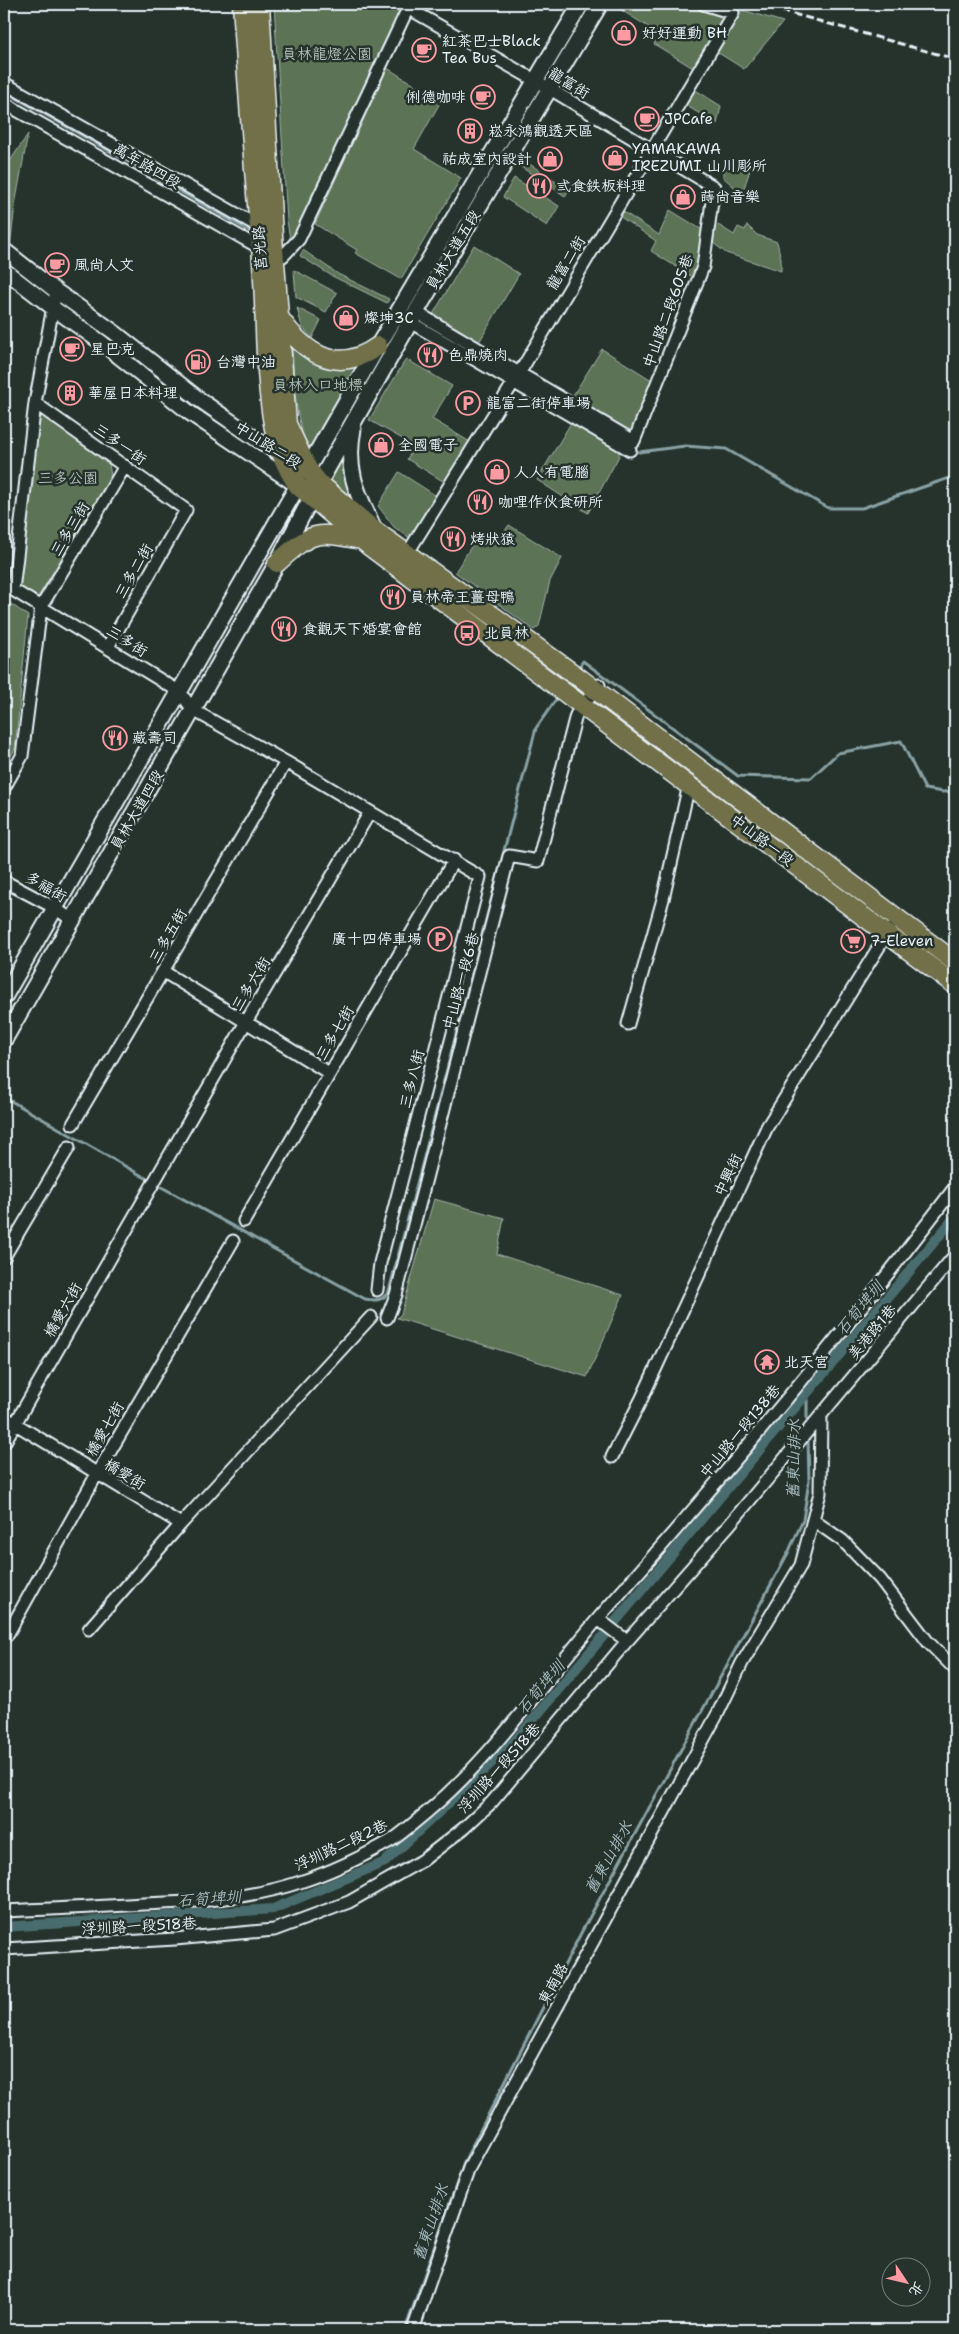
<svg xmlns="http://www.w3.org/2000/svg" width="959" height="2334" viewBox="0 0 959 2334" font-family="'Shantell Sans','LXGW WenKai TC',sans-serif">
  <rect width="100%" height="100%" fill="#26332d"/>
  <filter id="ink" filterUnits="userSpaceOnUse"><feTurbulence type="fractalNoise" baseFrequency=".02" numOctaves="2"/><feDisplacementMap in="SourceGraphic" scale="10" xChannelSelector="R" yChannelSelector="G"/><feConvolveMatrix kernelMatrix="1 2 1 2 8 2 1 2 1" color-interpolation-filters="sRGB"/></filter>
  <g filter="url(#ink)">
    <path fill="#5c7357" stroke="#a2b2a8" d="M274,4H404L291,245L287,221Z
      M618,4H690L718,12L722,19L693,68L654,44L660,34L616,7Z
      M742,10L783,22L744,69L717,52Z
      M387,68L441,101L414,149L461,178L401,279L355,253L357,250L315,224Z
      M694,89L721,106L717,124L685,105Z
      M529,103L531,104L330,451L328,450L362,387Z
      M28,134L15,205L10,248L4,244V170Z
      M525,161L569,190L565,196L521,167Z
      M723,168L750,170L742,194L723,177Z
      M514,178L559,206L547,226L503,197Z
      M670,210L704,231L694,278L651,251L656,241L619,216L622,211L659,235Z
      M715,223L734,235L738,227L745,230L747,225L757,235L777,242L781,259V271L726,253L712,242Z
      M474,245L519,274L478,344L432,316Z
      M303,250L338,274L389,299L387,303L332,276L300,256Z
      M294,270L337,293L326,312L296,297Z
      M297,308L321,320L312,338L302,327Z
      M292,344L362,361L311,449H308C294,415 294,380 292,344Z
      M602,349L655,382L632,431L624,432L570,400Z
      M406,359L452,386L432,419L470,442L446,483L407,459L415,446L369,420Z
      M44,415L109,464L111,476L38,597L34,600L18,590L37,425L40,416Z
      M572,421L615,447L619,451V456L588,513L537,480Z
      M343,453L354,500L330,480Z
      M399,472L438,497L414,536L410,538L394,527L378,506Z
      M509,525L562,558L550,581L539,626L534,630L455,572L479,534L496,544Z
      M4,599L28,616L15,749L4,769Z
      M434,1199L504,1218L497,1254L623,1295L587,1377L397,1318L401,1314Z"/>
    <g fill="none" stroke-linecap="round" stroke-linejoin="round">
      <path stroke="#89a2a5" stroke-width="3" d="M4,91L253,233
        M633,449L639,452L685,446L726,449L828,508H862L955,476
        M577,670L583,661L738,776L811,778L838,753L901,741L925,789L943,792L955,791
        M4,1097L151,1181
        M156,1184L365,1299C376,1301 383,1301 389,1291L536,728L559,695
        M807,1394V1427
        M405,2330L465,2160L581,1933L788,1553L803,1520L809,1481L808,1438"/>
      <path stroke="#496d6e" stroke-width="10" d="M4,1927L273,1909L385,1862L516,1740L955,1217"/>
      <g stroke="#e8f1f8" stroke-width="15">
        <path id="minor" d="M408,8L550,89L714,187L703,267L634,441L416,312
          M4,83L263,229
          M4,103L276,257L283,256L299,239L410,4
          M56,291L35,403L13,590L180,692L193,710L286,762L480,877L380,1263L377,1290
          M410,322L630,450
          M35,403L186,510L108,647
          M407,554L520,372L733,13L703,4
          M4,788L22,756L41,607L125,466
          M4,881L55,908L72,920
          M164,972L329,1073
          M628,1024L663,899L689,785
          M73,1124L286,762
          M244,1221L454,860
          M4,1257L69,1147
          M387,1318L396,1295L509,856L538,861L576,715L599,685
          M4,1417L181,1524
          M4,1443L246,1022L370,812
          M612,1457L642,1398L767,1127L890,929
          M813,1520L843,1541L880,1579L928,1642L955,1669
          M598,1619L627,1641
          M89,1629L181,1524L371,1317
          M7,1635L97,1474L233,1241
          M4,1911C50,1909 97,1907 143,1904C195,1902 250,1899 300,1882C331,1872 364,1856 392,1840C404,1832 416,1821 427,1812C495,1755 545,1679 603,1613C725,1475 844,1334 955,1187
          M4,1949L175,1939L274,1930L349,1902L423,1860L464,1828L492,1802L627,1641L730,1524L955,1255
          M413,2330L469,2168L718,1713L742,1663L801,1565L820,1493L821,1416"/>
      </g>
      <g stroke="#e8f1f8" stroke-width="18">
        <path id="tertiary" d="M4,250L56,291L114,332L200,400L259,441L308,469
          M4,270L53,308L102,343L190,413L295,484"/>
      </g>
      <g stroke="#e8f1f8" stroke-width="19">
        <path id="secondary" d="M353,429C345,470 357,493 374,529
          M4,997L378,346L581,4
          M4,1040L277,563L319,483L410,322L600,4"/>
      </g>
      <g stroke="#e8f1f8" stroke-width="21">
        <path id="primary" d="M242,4C247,78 252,153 259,227C264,270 264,313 266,356C269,402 271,447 298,486L369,546L955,985
          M260,4L273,235L287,424L308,469L319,483L374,530L581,679L955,962
          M279,317C304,353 336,376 378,346
          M277,563C312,531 315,531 361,540"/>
      </g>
      <use href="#minor" stroke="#26332d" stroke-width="11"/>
      <use href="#tertiary" stroke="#26332d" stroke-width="14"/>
      <use href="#secondary" stroke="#26332d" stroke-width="15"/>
      <use href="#primary" stroke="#71704a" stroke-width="18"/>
      <path stroke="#e8f1f8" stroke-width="3" stroke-dasharray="8 4" stroke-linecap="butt" d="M758,4L955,59"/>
    </g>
  </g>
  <defs>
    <g id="shop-ring" transform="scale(1.25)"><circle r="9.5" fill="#26332d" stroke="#ff9aa2" stroke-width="1.5"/><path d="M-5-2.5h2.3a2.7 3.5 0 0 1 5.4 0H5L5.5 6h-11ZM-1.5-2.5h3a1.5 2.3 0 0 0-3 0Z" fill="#ff9aa2"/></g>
    <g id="cafe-ring" transform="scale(1.25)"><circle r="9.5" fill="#26332d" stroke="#ff9aa2" stroke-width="1.5"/><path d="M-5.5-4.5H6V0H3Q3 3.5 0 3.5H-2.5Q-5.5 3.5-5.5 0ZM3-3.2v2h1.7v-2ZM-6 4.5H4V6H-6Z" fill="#ff9aa2"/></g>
    <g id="building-ring" transform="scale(1.25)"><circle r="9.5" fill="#26332d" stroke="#ff9aa2" stroke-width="1.5"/><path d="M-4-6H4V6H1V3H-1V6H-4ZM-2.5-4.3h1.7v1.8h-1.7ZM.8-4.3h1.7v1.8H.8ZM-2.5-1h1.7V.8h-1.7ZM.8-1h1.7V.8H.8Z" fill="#ff9aa2"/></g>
    <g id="restaurant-ring" transform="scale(1.25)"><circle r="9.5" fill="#26332d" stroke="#ff9aa2" stroke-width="1.5"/><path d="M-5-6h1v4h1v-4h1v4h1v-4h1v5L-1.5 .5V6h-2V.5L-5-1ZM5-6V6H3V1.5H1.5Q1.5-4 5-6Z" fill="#ff9aa2"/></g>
    <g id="fuel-ring" transform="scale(1.25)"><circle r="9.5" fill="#26332d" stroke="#ff9aa2" stroke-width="1.5"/><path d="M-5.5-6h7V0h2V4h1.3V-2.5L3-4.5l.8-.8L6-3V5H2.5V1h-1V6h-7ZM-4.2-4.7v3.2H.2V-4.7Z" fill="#ff9aa2"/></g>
    <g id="parking-ring" transform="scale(1.25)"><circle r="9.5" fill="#26332d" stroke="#ff9aa2" stroke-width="1.5"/><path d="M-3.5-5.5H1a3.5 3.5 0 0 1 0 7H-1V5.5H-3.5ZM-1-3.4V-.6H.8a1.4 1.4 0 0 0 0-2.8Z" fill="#ff9aa2"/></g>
    <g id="bus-ring" transform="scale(1.25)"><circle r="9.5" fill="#26332d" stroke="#ff9aa2" stroke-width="1.5"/><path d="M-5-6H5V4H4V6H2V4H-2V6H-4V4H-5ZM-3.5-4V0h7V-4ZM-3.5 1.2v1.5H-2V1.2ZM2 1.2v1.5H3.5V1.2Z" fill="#ff9aa2"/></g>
    <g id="supermarket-ring" transform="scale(1.25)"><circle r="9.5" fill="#26332d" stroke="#ff9aa2" stroke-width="1.5"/><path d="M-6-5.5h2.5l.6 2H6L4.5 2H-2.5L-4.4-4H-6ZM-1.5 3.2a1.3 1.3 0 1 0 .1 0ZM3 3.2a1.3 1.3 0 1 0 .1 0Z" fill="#ff9aa2"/></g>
    <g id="temple-ring" transform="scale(1.25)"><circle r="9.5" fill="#26332d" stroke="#ff9aa2" stroke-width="1.5"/><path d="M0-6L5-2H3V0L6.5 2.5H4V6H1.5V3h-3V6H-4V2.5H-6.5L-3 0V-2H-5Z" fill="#ff9aa2"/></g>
  </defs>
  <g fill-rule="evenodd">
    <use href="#shop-ring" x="624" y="33"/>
    <use href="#cafe-ring" x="424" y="50"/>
    <use href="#cafe-ring" x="483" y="97"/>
    <use href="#cafe-ring" x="647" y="119"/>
    <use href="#building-ring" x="470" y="131"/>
    <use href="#shop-ring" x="615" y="158"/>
    <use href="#shop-ring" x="550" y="159"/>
    <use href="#restaurant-ring" x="539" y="186"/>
    <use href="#shop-ring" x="683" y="197"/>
    <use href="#cafe-ring" x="57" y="265"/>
    <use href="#shop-ring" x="346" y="318"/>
    <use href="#cafe-ring" x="72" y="349"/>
    <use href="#restaurant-ring" x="430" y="355"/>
    <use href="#fuel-ring" x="198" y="362"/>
    <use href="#building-ring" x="70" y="393"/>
    <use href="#parking-ring" x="468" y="403"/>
    <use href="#shop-ring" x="381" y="445"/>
    <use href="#shop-ring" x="497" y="472"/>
    <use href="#restaurant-ring" x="480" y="502"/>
    <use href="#restaurant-ring" x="453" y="539"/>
    <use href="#restaurant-ring" x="393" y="597"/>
    <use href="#restaurant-ring" x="284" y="629"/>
    <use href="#bus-ring" x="467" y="633"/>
    <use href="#restaurant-ring" x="115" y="738"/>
    <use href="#parking-ring" x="440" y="939"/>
    <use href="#supermarket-ring" x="853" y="941"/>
    <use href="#temple-ring" x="767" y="1362"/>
  </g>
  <g text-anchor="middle" stroke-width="5" stroke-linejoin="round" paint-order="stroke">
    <g font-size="15" fill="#e8f1f8" stroke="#26332d" text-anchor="start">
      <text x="642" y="38">好好運動 BH</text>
      <text x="442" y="46">紅茶巴士Black<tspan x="442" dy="17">Tea Bus</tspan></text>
      <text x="466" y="102" text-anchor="end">俐德咖啡</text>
      <text x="664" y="124">JPCafe</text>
      <text x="488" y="136">崧永鴻觀透天區</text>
      <text x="632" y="154">YAMAKAWA<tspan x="632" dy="17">IREZUMI 山川彫所</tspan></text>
      <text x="532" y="164" text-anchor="end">祐成室內設計</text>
      <text x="556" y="191">弎食鉄板料理</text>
      <text x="700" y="202">蒔尚音樂</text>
      <text x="74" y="270">風尚人文</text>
      <text x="364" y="323">燦坤3C</text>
      <text x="90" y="354">星巴克</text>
      <text x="448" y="360">色鼎燒肉</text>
      <text x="216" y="367">台灣中油</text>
      <text x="88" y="398">華屋日本料理</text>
      <text x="486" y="408">龍富二街停車場</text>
      <text x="398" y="450">全國電子</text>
      <text x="514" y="477">人人有電腦</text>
      <text x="498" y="507">咖哩作伙食研所</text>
      <text x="470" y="544">烤狀猿</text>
      <text x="410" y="602">員林帝王薑母鴨</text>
      <text x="302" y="634">食觀天下婚宴會館</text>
      <text x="484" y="638">北員林</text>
      <text x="132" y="743">藏壽司</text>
      <text x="422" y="944" text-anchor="end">廣十四停車場</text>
      <text x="870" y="946">7-Eleven</text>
      <text x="784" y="1367">北天宮</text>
    </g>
    <g font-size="15" fill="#b0bfb8" stroke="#26332d">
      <text x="327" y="59">員林龍燈公園</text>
      <text x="318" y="390">員林入口地標</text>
      <text x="68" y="483">三多公園</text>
    </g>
    <g font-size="15" fill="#e8f1f8" stroke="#26332d">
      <text transform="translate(569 83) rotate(31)" y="5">龍富街</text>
      <text transform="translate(147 166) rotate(30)" y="5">萬年路四段</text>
      <text transform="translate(260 248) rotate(-94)" y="5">莒光路</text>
      <text transform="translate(453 250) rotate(-59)" y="5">員林大道五段</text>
      <text transform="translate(566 263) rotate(-59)" y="5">龍富二街</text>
      <text transform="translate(668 311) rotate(-70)" y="5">中山路二段605巷</text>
      <text transform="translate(120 444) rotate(35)" y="5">三多一街</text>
      <text transform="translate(268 445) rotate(32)" y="5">中山路二段</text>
      <text transform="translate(70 529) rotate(-59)" y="5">三多三街</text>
      <text transform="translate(134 571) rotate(-60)" y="5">三多二街</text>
      <text transform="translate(127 641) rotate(32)" y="5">三多街</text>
      <text transform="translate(137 810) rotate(-60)" y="5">員林大道四段</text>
      <text transform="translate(762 840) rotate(37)" y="5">中山路一段</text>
      <text transform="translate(46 887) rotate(30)" y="5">多福街</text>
      <text transform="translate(168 936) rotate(-60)" y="5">三多五街</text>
      <text transform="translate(461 981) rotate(-75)" y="5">中山路一段6巷</text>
      <text transform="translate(251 984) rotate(-59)" y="5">三多六街</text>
      <text transform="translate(335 1033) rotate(-60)" y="5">三多七街</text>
      <text transform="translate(412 1079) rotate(-76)" y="5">三多八街</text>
      <text transform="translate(728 1175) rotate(-65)" y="5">中興街</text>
      <text transform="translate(63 1310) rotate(-60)" y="5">橋愛六街</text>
      <text transform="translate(872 1332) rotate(-50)" y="5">美港路1巷</text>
      <text transform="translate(105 1429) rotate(-60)" y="5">橋愛七街</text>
      <text transform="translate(740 1431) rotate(-50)" y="5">中山路一段138巷</text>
      <text transform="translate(125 1474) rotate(31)" y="5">橋愛街</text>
      <text transform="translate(499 1768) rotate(-48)" y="5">浮圳路一段518巷</text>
      <text transform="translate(341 1845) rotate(-25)" y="5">浮圳路二段2巷</text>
      <text transform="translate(139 1926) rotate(-3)" y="5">浮圳路一段518巷</text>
      <text transform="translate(553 1984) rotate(-61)" y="5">東南路</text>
    </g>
    <g font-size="16" font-style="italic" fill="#a8bcc1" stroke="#26332d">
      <text transform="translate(859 1308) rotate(-50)" y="6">石筍埤圳</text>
      <text transform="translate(793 1459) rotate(-89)" y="6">舊東山排水</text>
      <text transform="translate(540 1687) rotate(-50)" y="6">石筍埤圳</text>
      <text transform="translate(608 1857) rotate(-61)" y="6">舊東山排水</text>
      <text transform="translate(209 1898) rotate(-4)" y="6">石筍埤圳</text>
      <text transform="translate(430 2222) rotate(-71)" y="6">舊東山排水</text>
    </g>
  </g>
  <rect width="959" height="2334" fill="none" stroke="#26332d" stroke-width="20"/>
  <rect x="10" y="10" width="939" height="2314" fill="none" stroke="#e8f1f8" stroke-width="2" filter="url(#ink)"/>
  <g transform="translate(906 2282) rotate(125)"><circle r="24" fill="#26332d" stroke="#747f7e"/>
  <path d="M0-4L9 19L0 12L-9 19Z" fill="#ff9aa2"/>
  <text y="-8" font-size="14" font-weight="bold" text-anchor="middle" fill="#e8f1f8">北</text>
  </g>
</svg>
